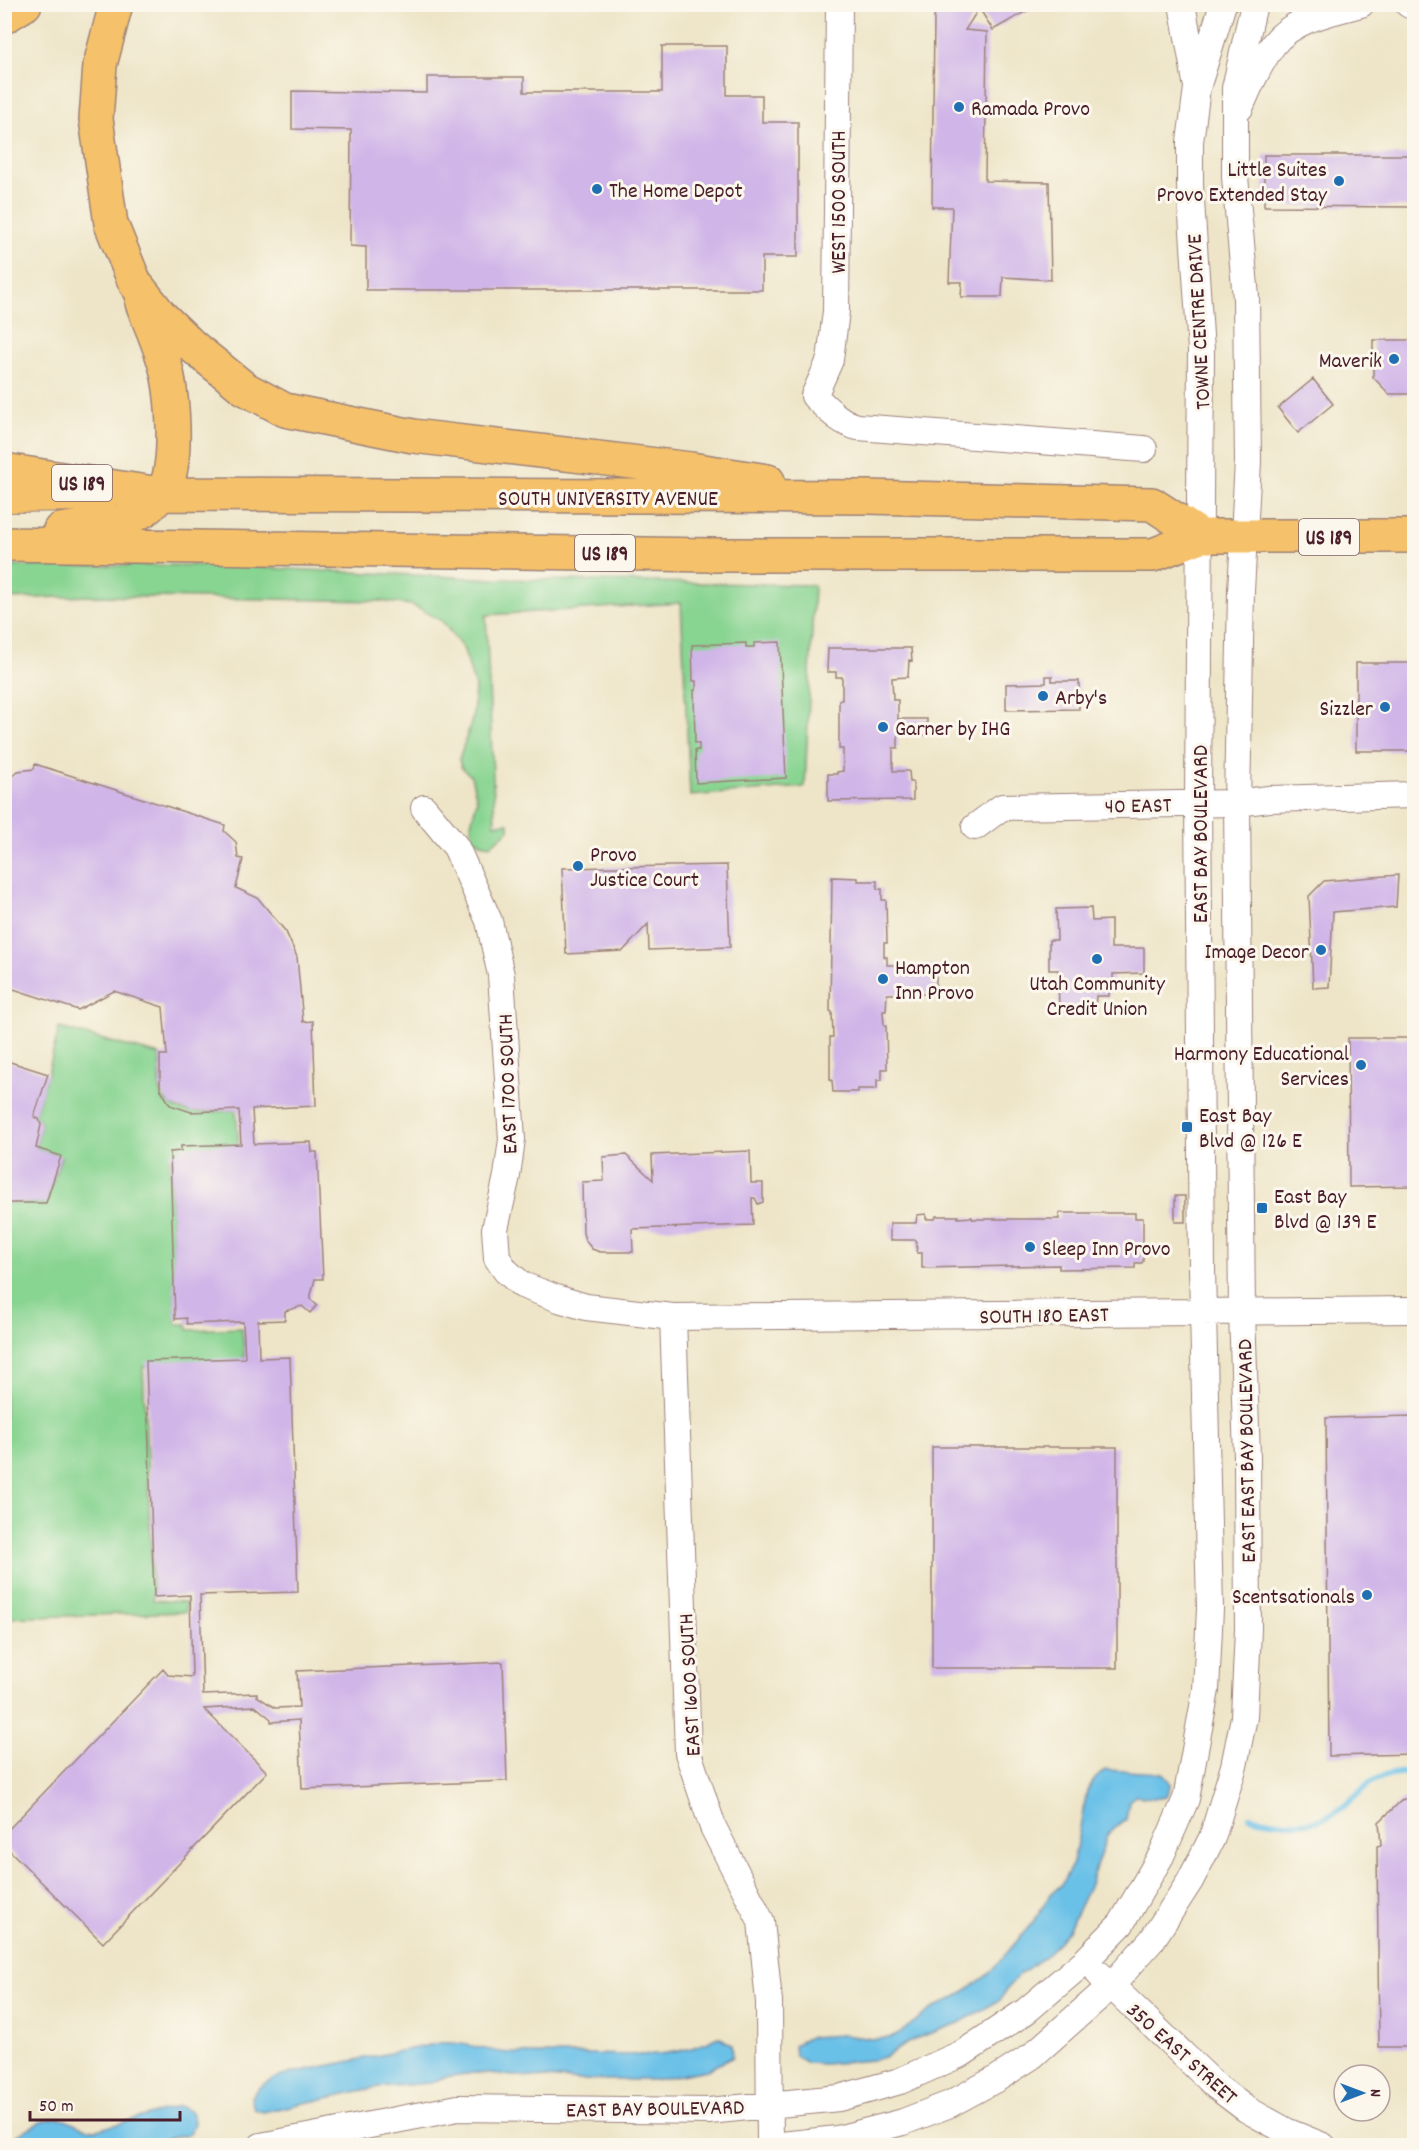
<svg xmlns="http://www.w3.org/2000/svg" width="1419" height="2150" viewBox="0 0 1419 2150" font-family="Dekko,sans-serif">
  <rect width="100%" height="100%" fill="#fbf7ec"/>
  <filter id="ink" filterUnits="userSpaceOnUse"><feTurbulence type="fractalNoise" baseFrequency=".0167" numOctaves="2"/><feDisplacementMap in="SourceGraphic" scale="12" xChannelSelector="R" yChannelSelector="G"/><feConvolveMatrix kernelMatrix="1 2 1 2 8 2 1 2 1" color-interpolation-filters="sRGB"/></filter>
  <filter id="wash" filterUnits="userSpaceOnUse"><feTurbulence type="fractalNoise" baseFrequency=".008" numOctaves="4" result="noise"/><feDisplacementMap in="SourceGraphic" scale="24" xChannelSelector="R" yChannelSelector="G"/><feGaussianBlur stdDeviation="1.35" result="paint"/><feColorMatrix in="noise" values="0 0 0 0 0 0 0 0 0 0 0 0 0 0 0 0 0 1.4 0 .05"/><feComposite in="paint" operator="in"/></filter>
  <g filter="url(#wash)">
    <rect width="100%" height="100%" fill="#eee5c8"/>
    <path fill="#88d491" stroke="#697a5e" stroke-width="1.5" d="M207,565L495,579L814,585L805,787L690,796L681,603L486,615L495,824L509,823V830L491,845L481,843L473,838L471,823L477,800L471,776L461,767L459,759L473,717L475,687L464,650L442,621L412,605L380,601L92,596L5,599L4,566Z
      M59,1028L160,1055C160,1066 158,1079 160,1089C168,1121 212,1111 236,1110L239,1150L170,1158L176,1324H187L188,1330L242,1328L245,1364L143,1367L153,1600L186,1602V1612L5,1618L4,1203H46L61,1157L36,1148L41,1125L39,1119L34,1117L48,1073Z"/>
    <path fill="#6bc1e8" stroke="#5a708a" stroke-width="1.5" d="M1105,1770L1162,1773L1171,1784L1166,1796L1154,1798L1135,1796L1129,1801L1126,1820L1114,1827L1107,1835L1089,1887L1068,1930L1049,1953L1019,1975L1008,1987L1000,2000L959,2023L917,2038L884,2057L873,2060L824,2064L807,2063L795,2056L794,2045L809,2037L844,2035L872,2039L889,2038L901,2032L929,2011L965,1991L990,1973L1033,1922L1050,1895L1061,1885L1073,1863L1087,1791L1095,1779Z
      M719,2037L732,2045L733,2057L707,2070L654,2080H573L473,2073L444,2077L431,2083L378,2087L263,2112L254,2109L251,2097C261,2082 275,2078 292,2073L440,2043C465,2041 487,2052 512,2053C539,2055 567,2054 594,2054C639,2055 677,2059 719,2037Z
      M179,2106L191,2112L195,2124L188,2134L138,2145H5C17,2135 48,2113 65,2119C76,2123 84,2130 97,2130Z"/>
    <g fill="none" stroke-linecap="round" stroke-linejoin="round">
      <path stroke="#6bc1e8" stroke-width="6" d="M1249,1817C1273,1822 1298,1827 1322,1819C1341,1813 1355,1795 1370,1783C1382,1775 1400,1772 1414,1772"/>
    </g>
    <g id="blocks">
      <path fill="#d0b5e8" d="M939,4H1039L993,30L979,8L965,30L987,32L985,181L1049,182L1051,280L1003,277L1002,297H961L962,282H949L952,207H932L934,17Z
        M662,46H727V95H762V122H798V257H762V290H366V247L350,246L351,130L292,129V91L427,93V77H524V92H662Z
        M1264,155H1414V207L1264,206Z
        M1373,340H1414V394H1389L1373,377Z
        M1313,379L1333,404L1298,433L1278,408Z
        M780,642L786,778L696,783L695,750H699V743H695L694,690H696V681H693L692,645L746,643V647H754V643Z
        M828,648H911L912,661L909,660L908,677L892,678L893,700H898V719H927V735H898V748H893V771H909L910,782H913V800L828,801V774H837V772L843,771V749H839V700H842V677H836V672H827Z
        M1356,663H1414V751H1356Z
        M1046,676H1052V681H1079V709L1006,710V684L1046,683Z
        M35,764L225,825L224,831L236,842L238,858L243,859L236,888L258,898L286,932L297,957L303,1022L313,1021L316,1106L252,1109L254,1144L311,1142L312,1152H317L323,1279H315L310,1299L317,1305L310,1313L302,1306L285,1311V1320L258,1321L259,1358L290,1357L298,1592L200,1595L203,1695L257,1693V1696L275,1708L299,1707L297,1671L503,1662L507,1781L302,1789L299,1720L271,1722V1719L255,1706L204,1709L267,1772L103,1943L4,1845V1834L163,1669L168,1675L192,1677L190,1595L154,1597L146,1361L245,1358L243,1322L187,1324L186,1318L175,1319L170,1152L181,1151V1146L241,1144L239,1110L191,1112L170,1105L160,1088V1055H167L163,1007L114,991L78,1010L4,986V783L18,771L34,769Z
        M727,865L730,947L649,950L648,924L623,951L566,954L562,868Z
        M1398,875L1396,907L1333,912L1329,987L1313,988L1309,896L1324,881Z
        M832,877L858,878V881H877V889H882V900H886L887,943H884V957H887V965H936V994H887L886,1011H883L884,1026H886L887,1069H882V1080H877V1089H858V1092H833L832,1080H830V1037H833L832,1012L830,1011Z
        M1091,908L1092,921L1111,920V948H1144V973L1113,974V986L1110,985L1109,996H1096L1095,1012H1059L1058,970H1049V940H1057L1056,909Z
        M1348,1038H1414V1186L1349,1187Z
        M4,1060L48,1074L34,1117L39,1119L41,1125L36,1148L61,1156L46,1203H4Z
        M750,1151L751,1183H763V1202L758,1204L755,1198H752L753,1225L632,1229L633,1252H600L592,1249L585,1240L583,1233L582,1182L604,1181L603,1157L626,1155L653,1180L652,1155Z
        M1175,1196H1185V1222H1175Z
        M1059,1213H1135V1218H1143V1261L1142,1263H1135V1268L1059,1269V1265L922,1268V1253H917L916,1240H890V1223H916L917,1215L926,1214V1219H935L936,1216H958V1218L972,1217V1219H1059Z
        M1414,1416V1754L1329,1756L1326,1418Z
        M932,1447H1117V1668H932Z
        M1403,1799H1414V2047H1379L1377,1846L1381,1845L1379,1822Z"/>
    </g>
  </g>
  <g filter="url(#ink)">
    <use href="#blocks" fill-opacity="0" stroke="#9c827a" stroke-width="1.5"/>
    <g fill="none" stroke-linecap="round" stroke-linejoin="round">
      <g stroke="#9c827a" stroke-width="28">
        <path id="minor" d="M839,4L836,311L830,360L814,396C828,409 840,423 858,427L1144,449
          M1182,4L1196,82
          M1408,4L1414,7
          M1240,108C1249,87 1259,64 1273,45C1292,19 1331,12 1361,4
          M424,808L456,847L489,921L501,975L512,1139L507,1176L495,1229L497,1258L506,1271L522,1285L559,1299L586,1307L673,1317L1414,1310
          M975,827L1002,807L1237,803L1269,799L1414,795
          M673,1317L688,1753L713,1827L761,1921L769,2002L770,2146
          M1099,1974L1217,2087L1246,2109L1286,2131L1323,2146
          M261,2146L458,2108L709,2111L839,2098L900,2081L963,2053L1026,2011L1085,1961L1121,1924L1161,1856L1186,1799L1206,1690L1210,1609L1202,1269L1198,803L1201,350L1190,186V142L1197,88L1223,4
          M772,2146L837,2139L903,2122L950,2104L998,2078L1032,2056L1111,1986L1152,1940L1190,1881L1212,1838L1234,1766L1244,1717L1248,1629L1247,1457L1242,1313L1237,803L1241,591L1248,461L1246,298L1235,177V88L1254,4"/>
      </g>
      <g stroke="#9c827a" stroke-width="34">
        <path id="major" d="M4,496L102,495"/>
      </g>
      <g stroke="#9c827a" stroke-width="36">
        <path id="highway" d="M116,4L100,65L96,119L111,224L135,283L161,316L192,346L244,388L285,410L413,436L691,469L768,481
          M4,17L25,4
          M4,470L160,494L867,497L1152,504L1201,536
          M60,530C85,526 123,524 144,510C155,503 166,489 169,477C176,451 173,403 168,377C163,351 151,327 142,303
          M4,544L710,555H1153L1201,536H1414"/>
      </g>
      <use href="#minor" stroke="#fff" stroke-width="26"/>
      <use href="#major" stroke="#f5c16b" stroke-width="32"/>
      <use href="#highway" stroke="#f5c16b" stroke-width="33"/>
    </g>
  </g>
  <g fill="#1f6fb2" stroke="#fbf7ec" stroke-width="2">
    <circle cx="959" cy="107" r="6"/>
    <circle cx="1339" cy="181" r="6"/>
    <circle cx="597" cy="189" r="6"/>
    <circle cx="1394" cy="359" r="6"/>
    <circle cx="1043" cy="696" r="6"/>
    <circle cx="1385" cy="707" r="6"/>
    <circle cx="883" cy="727" r="6"/>
    <circle cx="578" cy="866" r="6"/>
    <circle cx="1321" cy="950" r="6"/>
    <circle cx="1097" cy="959" r="6"/>
    <circle cx="883" cy="979" r="6"/>
    <circle cx="1361" cy="1065" r="6"/>
    <rect x="1181" y="1121" width="12" height="12" rx="3"/>
    <rect x="1256" y="1202" width="12" height="12" rx="3"/>
    <circle cx="1030" cy="1247" r="6"/>
    <circle cx="1367" cy="1595" r="6"/>
  </g>
  <g text-anchor="middle" stroke-width="6" stroke-linejoin="round" paint-order="stroke">
    <g fill="#fbf7ec" stroke="#7f6065" stroke-width="1.5">
      <rect x="52" y="465" width="60" height="36" rx="4.5"/>
      <rect x="1299" y="519" width="60" height="36" rx="4.5"/>
      <rect x="575" y="535" width="60" height="36" rx="4.5"/>
    </g>
    <g font-size="21" font-weight="bold" fill="#4a1f2b">
      <text x="82" y="490">US 189</text>
      <text x="1329" y="544">US 189</text>
      <text x="605" y="560">US 189</text>
    </g>
    <g font-size="22" fill="#4a1f2b" stroke="#fbf7ec" text-anchor="start">
      <text x="971" y="115">Ramada Provo</text>
      <text x="1327" y="176" text-anchor="end">Little Suites<tspan x="1327" dy="25">Provo Extended Stay</tspan></text>
      <text x="609" y="197">The Home Depot</text>
      <text x="1382" y="367" text-anchor="end">Maverik</text>
      <text x="1055" y="704">Arby's</text>
      <text x="1373" y="715" text-anchor="end">Sizzler</text>
      <text x="895" y="735">Garner by IHG</text>
      <text x="590" y="861">Provo<tspan x="590" dy="25">Justice Court</tspan></text>
      <text x="1309" y="958" text-anchor="end">Image Decor</text>
      <text x="895" y="974">Hampton<tspan x="895" dy="25">Inn Provo</tspan></text>
      <text x="1097" y="990" text-anchor="middle">Utah Community<tspan x="1097" dy="25">Credit Union</tspan></text>
      <text x="1349" y="1060" text-anchor="end">Harmony Educational<tspan x="1349" dy="25">Services</tspan></text>
      <text x="1199" y="1122">East Bay<tspan x="1199" dy="25">Blvd @ 126 E</tspan></text>
      <text x="1274" y="1203">East Bay<tspan x="1274" dy="25">Blvd @ 139 E</tspan></text>
      <text x="1042" y="1255">Sleep Inn Provo</text>
      <text x="1355" y="1603" text-anchor="end">Scentsationals</text>
    </g>
    <g font-size="22" fill="#4a1f2b" stroke="#fbf7ec">
      <text transform="translate(837 202) rotate(-90)" y="8">WEST 1500 SOUTH</text>
      <text transform="translate(1197 322) rotate(-93)" y="8">TOWNE CENTRE DRIVE</text>
      <text x="608" y="505">SOUTH UNIVERSITY AVENUE</text>
      <text transform="translate(1138 804) rotate(-1)" y="8">40 EAST</text>
      <text transform="translate(1199 834) rotate(-90)" y="8">EAST BAY BOULEVARD</text>
      <text transform="translate(506 1084) rotate(-92)" y="8">EAST 1700 SOUTH</text>
      <text transform="translate(1044 1314) rotate(-1)" y="8">SOUTH 180 EAST</text>
      <text transform="translate(1245 1451) rotate(-91)" y="8">EAST EAST BAY BOULEVARD</text>
      <text transform="translate(688 1685) rotate(-93)" y="8">EAST 1600 SOUTH</text>
      <text transform="translate(1183 2052) rotate(42)" y="8">350 EAST STREET</text>
      <text transform="translate(655 2107) rotate(-1)" y="8">EAST BAY BOULEVARD</text>
    </g>
  </g>
  <rect width="1419" height="2150" fill="none" stroke="#fbf7ec" stroke-width="24"/>
  <g transform="translate(1362 2093) rotate(90)"><circle r="28" fill="#fbf7ec" stroke="#b4a19f" stroke-width="1.5"/>
  <path d="M0-4.5L10 22L0 15L-10 22Z" fill="#1f6fb2"/>
  <text y="-9" font-size="16" font-weight="bold" text-anchor="middle" fill="#4a1f2b">N</text>
  </g>
  <path d="M30 2111v9h150v-9" fill="none" stroke="#4a1f2b" stroke-width="3"/>
  <text x="39" y="2111" font-size="18" fill="#4a1f2b" stroke="#fbf7ec" stroke-width="4.5" paint-order="stroke">50 m</text>
</svg>
